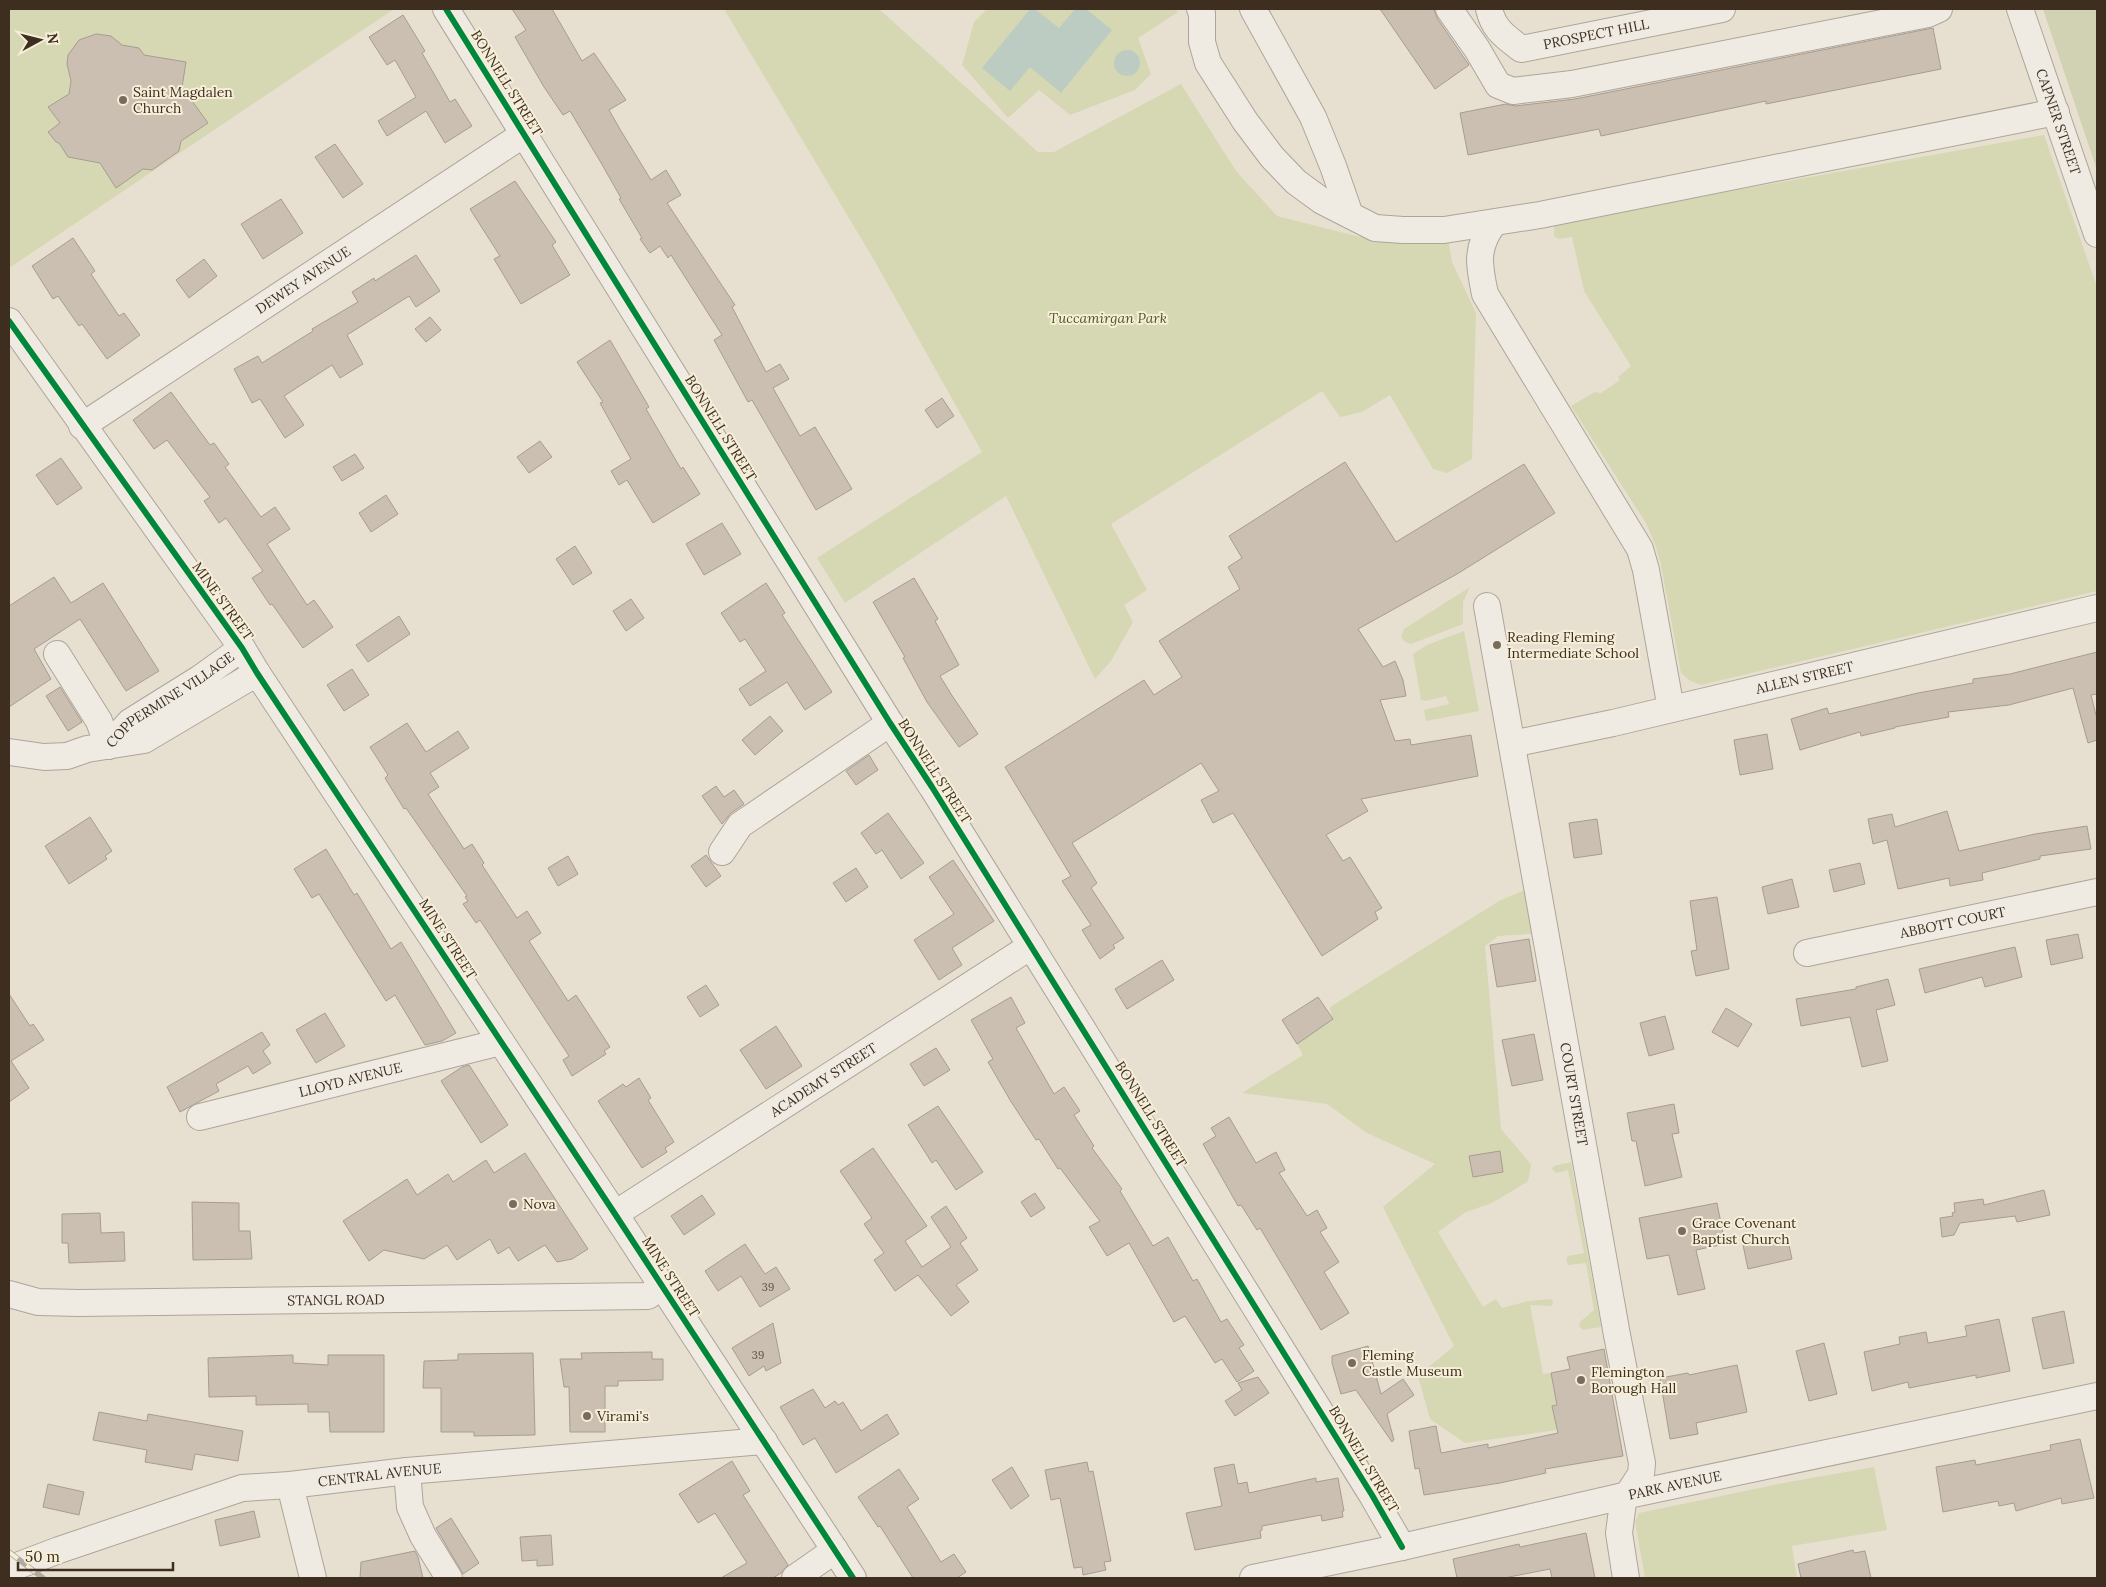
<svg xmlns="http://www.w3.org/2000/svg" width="2106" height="1587" viewBox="0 0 2106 1587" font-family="Lora,serif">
  <rect width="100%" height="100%" fill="#e7e0d1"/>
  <path fill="#d6d7b3" d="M9,9H394L9,268Z
    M724,9H879L1038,152H1054L1181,84L1236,171L1277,216L1360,237L1448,239L1452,262L1476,313L1472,459L1447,473L1433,469L1390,395L1362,412L1340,417L1322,391L1111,524L1147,590L1124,605L1133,622L1111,661L1095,679L1006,496L845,603L817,558L982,452L874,260Z
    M987,9H1176L1178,12L1138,38L1151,74L1135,90L1070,115L1039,90L1008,118L962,65L974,22Z
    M2044,135L2097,287V591L1701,685L1689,680L1681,673L1661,565L1656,547L1646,523L1571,406L1595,392L1601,393L1620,380L1618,377L1631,366L1584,291L1572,237L1559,239L1554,236V227L1559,222Z
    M1470,587L1463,602V624L1411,644L1405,642L1401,637L1404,629Z
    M1464,631L1479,711L1426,721L1424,710L1449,704L1446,696L1426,701L1421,700L1413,654L1427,645Z
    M1534,886L1545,933L1498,936L1485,946L1501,1129L1531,1164L1529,1178L1527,1182L1492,1203L1466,1212L1438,1232L1483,1307L1496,1299L1502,1308L1529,1301L1551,1299L1553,1301L1552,1306L1530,1305L1543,1374L1551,1373L1557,1405L1552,1406L1557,1430L1465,1443L1430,1419L1418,1376L1454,1346L1383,1207L1435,1164L1367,1133L1327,1104L1242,1093L1303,1055L1297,1044L1332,1019L1330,1007L1499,901Z
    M1571,1162L1601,1327L1583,1330L1579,1326L1580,1322L1594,1310L1586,1263L1568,1265L1566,1260L1568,1256L1584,1253L1568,1170L1556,1173L1552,1169L1554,1166Z
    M1874,1467L1887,1530L1792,1546L1797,1578H1645L1635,1522L1639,1513L1783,1483Z"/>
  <path fill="#d1d1b3" d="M2043,9H2097V170Z"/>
  <path fill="#bcccc2" d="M1030,9H1035L1059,28L1075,9H1086L1112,30L1061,93L1030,67L1010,91L982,68Z
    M1114 63a13 13 0 1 1 26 0a13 13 0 1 1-26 0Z"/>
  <path fill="#cbbfb2" stroke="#a89c90" d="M512,9H552L582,61L594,53L626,100L609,110L621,131L651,180L666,170L681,195L667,203L735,305L732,307L766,372L780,364L789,379L773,388L800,436L815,427L852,489L816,510L752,400L748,402L714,340L722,335L671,255L668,258L660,246L650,253L640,239L642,238L619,199L621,198L600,161L570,111L563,115L544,87L515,37L526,30Z
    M1380,9H1434L1437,18L1469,65L1435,89Z
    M403,15L425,51L422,53L450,102L455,99L472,126L445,143L426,111L387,136L378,121L416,97L395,60L387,65L369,37Z
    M1933,28L1941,69L1766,104V101L1601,136L1599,129L1468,155L1460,113L1506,104L1515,106L1575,99Z
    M96,34L111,36L122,45L139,48L144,55L186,62L182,87L208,123L181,141L179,151L152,170L143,169L116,188L100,163L68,157L59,143L56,142L48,132L60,123L48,107L69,94L71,81L67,64L68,55L79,40Z
    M335,144L363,184L343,198L315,157Z
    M515,181L556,242L552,245L570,275L521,304L494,259L500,256L470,209Z
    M281,199L303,233L263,259L241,224Z
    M73,238L95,271L91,274L119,316L124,313L140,335L107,359L82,324L79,326L58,296L53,299L32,266Z
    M416,255L440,291L416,307L409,296L347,335L363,364L340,378L332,365L284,396L304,425L285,438L260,399L252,403L234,369L258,356L262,363L313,331L312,329L358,302L352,292L374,278L375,281Z
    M204,259L217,276L189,298L176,280Z
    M430,317L441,330L426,342L415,329Z
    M610,340L649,407L646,409L681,469L683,467L700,494L653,523L627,480L619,485L611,471L631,459L600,403L603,402L577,362Z
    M171,392L210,445L214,443L229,464L225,467L261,517L275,507L290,529L267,544L307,605L314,600L333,627L303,648L272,604L270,605L252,578L263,571L226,518L219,523L204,501L210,497L167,440L154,449L133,420Z
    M942,398L954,416L937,428L925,410Z
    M540,441L552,457L529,473L517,457Z
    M355,454L364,468L342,481L333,467Z
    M61,458L82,488L57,505L36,475Z
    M1345,462L1396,542L1524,464L1555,513L1457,574L1358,629L1383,667L1395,661L1403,680L1406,696L1380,700L1395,741L1410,739L1411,745L1471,735L1478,776L1361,799L1368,811L1326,835L1343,861L1350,857L1382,908L1375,912L1378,919L1322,956L1233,813L1213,823L1201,800L1219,791L1201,763L1072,843L1097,883L1091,888L1124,938L1113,945L1115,948L1100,959L1082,930L1091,925L1062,881L1071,876L1005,767L1144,680L1154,695L1182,677L1159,641L1240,589L1228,567L1242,558L1229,536Z
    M386,495L398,514L371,532L359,513Z
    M722,523L741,554L704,575L686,544Z
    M575,546L592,573L573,585L556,559Z
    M54,577L71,603L103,583L159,671L126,691L80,619L34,649L51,679L9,707V606Z
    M914,578L938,619L935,621L959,665L940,676L951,694L978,734L959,747L927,702L903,658L905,657L873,602Z
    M766,583L785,613L782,615L832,692L805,710L787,682L750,706L739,689L766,671L745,639L740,642L721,613Z
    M631,599L644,618L626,631L613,611Z
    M399,616L410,634L368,662L356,645Z
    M2097,652V694L2091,695L2097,719V740L2088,743L2073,688L2009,705L1948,712L1949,717L1895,727V728L1861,736L1860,732L1800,750L1791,719L1827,708L1829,714L1918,693L1973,683V679L2010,674Z
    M352,669L369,695L344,711L327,685Z
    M60,687L82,722L68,731L46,696Z
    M770,716L783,731L755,755L742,740Z
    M407,723L426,752L458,731L469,748L430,773L439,787L428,794L464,849L472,844L484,863L482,865L517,918L527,911L541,933L529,941L568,1001L576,995L610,1047L604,1051L606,1054L572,1076L563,1060L569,1056L480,920L476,923L463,904L468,901L465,897L467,896L406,808L404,809L385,778L388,775L370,747Z
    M1767,734L1773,769L1740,775L1734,740Z
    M869,755L878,770L856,785L846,771Z
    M716,786L724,797L734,790L744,804L731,813L722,824L702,796Z
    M1947,811L1959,851L2035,834L2087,826L2091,849L2040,856V859L1982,873L1983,880L1950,886L1949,878L1898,889L1887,840L1873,844L1868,819L1892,814L1895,827Z
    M888,813L924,863L901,879L882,850L876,854L861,833Z
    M90,817L112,851L105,856L107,859L69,884L45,846Z
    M1597,819L1602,854L1574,858L1569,823Z
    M326,849L354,895L357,893L391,949L401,942L456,1033L442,1041L425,1045L395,995L386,1001L319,894L312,898L294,869Z
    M706,855L721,876L706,887L691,866Z
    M568,856L578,874L558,886L548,868Z
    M953,860L994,921L952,948L962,965L939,980L914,940L954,914L929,877Z
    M1860,863L1865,884L1834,892L1829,870Z
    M856,868L868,887L846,902L833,883Z
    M1792,879L1799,907L1768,914L1762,887Z
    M1717,897L1729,969L1696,976L1691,951L1697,950L1690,901Z
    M2078,934L2083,958L2051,965L2046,940Z
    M1529,939L1536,981L1497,987L1490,945Z
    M2015,947L2022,977L1985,987L1982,977L1925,993L1919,969Z
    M1162,960L1174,980L1127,1009L1115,989Z
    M1888,979L1895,1005L1876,1010L1888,1061L1862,1067L1850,1017L1801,1026L1796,999L1856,989V987Z
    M706,985L719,1005L700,1017L687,997Z
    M9,994L30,1026L33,1024L44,1040L11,1061L29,1088L9,1102Z
    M1011,997L1025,1023L1016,1028L1054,1094L1064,1087L1080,1111L1074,1115L1094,1146L1092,1148L1122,1189L1120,1191L1153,1246L1168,1237L1193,1281L1197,1279L1221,1322L1227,1319L1244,1345L1239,1348L1254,1371L1237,1382L1222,1359L1215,1363L1185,1316L1174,1322L1129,1243L1107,1256L1089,1227L1100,1221L1060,1168L1058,1169L1039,1139L1036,1140L1010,1100L988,1062L993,1059L971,1020Z
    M1318,997L1333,1019L1297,1044L1282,1020Z
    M1726,1008L1752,1024L1738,1047L1712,1032Z
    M325,1013L345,1046L316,1063L296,1030Z
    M1665,1016L1674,1049L1649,1056L1640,1023Z
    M776,1026L802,1066L766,1089L740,1050Z
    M262,1032L270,1045L263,1051L271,1063L253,1074L248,1066L216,1084L219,1091L180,1112L167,1087Z
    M1534,1034L1543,1080L1512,1086L1502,1040Z
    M936,1048L950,1070L924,1086L910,1064Z
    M469,1065L508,1125L481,1143L441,1081L462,1067Z
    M639,1078L651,1098L648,1100L674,1142L665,1148L667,1152L642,1168L598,1101L623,1084L626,1087Z
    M1674,1104L1679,1133L1672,1134L1682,1177L1645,1186L1636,1141H1632L1627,1113Z
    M938,1106L983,1172L956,1190L936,1160L932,1163L908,1125Z
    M1229,1117L1256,1163L1276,1152L1285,1170L1279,1173L1307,1216L1317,1210L1327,1228L1320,1232L1339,1262L1324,1272L1349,1313L1321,1330L1260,1228L1257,1230L1241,1205L1238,1206L1203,1144L1216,1136L1211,1128Z
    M873,1148L927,1226L905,1241L922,1267L951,1247L931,1217L946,1206L967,1238L960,1243L978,1270L956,1285L969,1302L951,1316L918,1275L895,1291L874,1260L884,1253L864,1224L872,1218L840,1171Z
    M1500,1151L1503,1172L1473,1177L1469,1156Z
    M525,1153L588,1249L572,1259L557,1262L545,1245L518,1261L509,1247L498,1254L490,1239L457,1260L447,1245L424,1259L384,1250L369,1261L343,1221L407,1179L417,1195L448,1174L453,1182L486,1160L494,1173Z
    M2044,1190L2050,1215L2017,1222L2015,1216L1960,1223L1954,1235L1942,1237L1940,1218L1953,1216L1952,1213L1955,1212L1954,1203L1983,1199L1984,1205Z
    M1035,1193L1045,1208L1031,1217L1021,1202Z
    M702,1195L715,1214L684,1235L671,1216Z
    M192,1202L239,1203V1231H250L252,1259L193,1260Z
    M1717,1203L1725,1244L1696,1250L1705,1289L1678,1295L1669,1255L1647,1259L1639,1218Z
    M100,1213L101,1233L124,1232L125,1261L69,1263L68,1243H62V1214Z
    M1787,1236L1792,1259L1748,1269L1743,1245Z
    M745,1244L765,1274L776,1267L790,1289L760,1307L741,1276L718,1291L705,1271Z
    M2064,1311L2074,1363L2043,1369L2032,1318Z
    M1999,1319L2010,1371L1976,1378V1375L1909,1388L1908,1382L1872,1391L1864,1352L1900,1344L1899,1337L1926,1332L1928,1343L1967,1336L1965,1326Z
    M773,1323L781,1363L766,1371L764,1366L749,1376L732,1348Z
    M1824,1343L1837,1394L1809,1401L1796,1351Z
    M1368,1346L1381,1394L1403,1379L1414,1395L1387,1414L1394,1440L1392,1442L1356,1390L1341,1394L1332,1363V1356Z
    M1604,1349L1623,1456L1545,1469L1546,1473L1500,1483L1424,1495L1419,1468L1415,1469L1409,1431L1436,1426L1441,1453L1488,1444V1448L1558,1433L1552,1406L1557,1405L1551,1373L1570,1369L1567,1357Z
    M652,1352V1359H663V1380L618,1381V1386H605V1432H570L569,1387H564L560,1359H582L581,1353Z
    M533,1353L535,1435L474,1436V1432H441V1388H423L424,1361L458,1360V1354Z
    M293,1355V1363L328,1365V1355H384V1432H330L329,1412H308V1404L256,1405V1396L209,1397L208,1358Z
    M1737,1365L1747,1412L1696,1423L1698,1434L1670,1439L1660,1378L1688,1373L1689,1375Z
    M1258,1377L1269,1393L1235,1416L1225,1401L1242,1390L1238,1383Z
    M813,1389L825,1408L835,1401L838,1405L843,1402L861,1431L887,1414L899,1434L836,1473L815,1438L803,1445L780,1407Z
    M99,1412L147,1421L148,1414L243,1431L238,1461L195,1454L192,1470L145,1462L147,1450L93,1440Z
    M2080,1439L2094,1498L2062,1504L2061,1498L2016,1511L2014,1503L1999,1506L1998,1501L1943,1512L1936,1467L1975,1460L1976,1465L2051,1450L2050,1445Z
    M732,1461L750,1491L743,1495L788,1565L781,1573L773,1578H721L747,1563L715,1513L698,1523L679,1494Z
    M1087,1462L1089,1472L1093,1471L1111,1561L1104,1562L1106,1570L1083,1575L1082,1567L1074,1568L1060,1498L1051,1500L1045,1470Z
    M1234,1464L1238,1484L1247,1482L1249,1493L1316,1478V1482L1338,1478L1344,1511H1342L1343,1517L1322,1521L1321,1515L1262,1526V1530L1260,1531L1261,1538L1195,1550L1186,1513L1222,1506L1214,1468Z
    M1012,1467L1029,1496L1011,1509L992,1480Z
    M899,1469L919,1499L907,1507L941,1562L954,1554L966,1572L957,1578H913L880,1526L878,1527L858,1497Z
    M48,1484L84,1492L79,1515L43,1507Z
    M254,1511L260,1537L220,1546L215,1520Z
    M451,1518L479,1563L463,1574L436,1528Z
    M1586,1533L1595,1578H1552L1550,1569L1504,1578H1457L1453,1559L1519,1544L1520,1547Z
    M551,1535L553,1565L537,1566V1560L522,1561L520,1537Z
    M1853,1550L1854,1553L1865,1551L1871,1578H1801L1798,1564Z
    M415,1551L418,1557L423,1578H360L361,1562Z"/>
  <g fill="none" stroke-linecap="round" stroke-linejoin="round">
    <g stroke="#ada599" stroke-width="28">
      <g id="minor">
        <path d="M446,9L890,723L932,787L1372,1495L1402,1547"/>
        <path d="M1200,9L1202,13V42L1208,63L1245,121L1272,157L1296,182L1322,201L1375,228L1403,230H1444L1540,215L2056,112"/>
        <path d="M1253,9L1313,117L1333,166L1350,215"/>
        <path d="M1449,9L1477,49L1498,85L1513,91L1572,84L1928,14L1939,9"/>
        <path id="s1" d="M1489,9C1494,30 1505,36 1521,49L1722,9"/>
        <path id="s2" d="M2020,9L2097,234"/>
        <path d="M1494,223C1475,247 1479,266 1485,294L1640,549L1646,570L1671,709"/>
        <path d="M9,321L242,648L257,673L615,1214L853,1578"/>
        <path id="s3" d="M82,426L524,134"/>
        <path id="s4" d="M1487,606L1617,1335L1642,1463L1641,1474L1623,1502L1619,1533L1626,1578"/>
        <path d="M57,654L99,721L108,746"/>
        <path id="s5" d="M1512,744L1613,723L2097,608"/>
        <path id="s6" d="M108,746L130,722L199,679L242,648"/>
        <path d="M9,752L44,757L67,756L87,749L144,740L257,673"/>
        <path d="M722,852L740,825L890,723"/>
        <path id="s7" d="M1807,953L2097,892"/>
        <path id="s8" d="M200,1117L501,1042"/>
        <path id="s9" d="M615,1214L1031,946"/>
        <path id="s10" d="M9,1294L38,1302L79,1303L648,1296L661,1286"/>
        <path d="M407,1471L410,1507L423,1536L449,1578"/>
        <path d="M290,1485L313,1578"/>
        <path id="s11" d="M9,1569L59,1550L242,1488L290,1485L407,1471L764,1441"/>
        <path d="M795,1578L835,1550"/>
        <path id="s12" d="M1253,1578L1402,1547L1628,1495L2097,1396"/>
      </g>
    </g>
    <use href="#minor" stroke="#efebe3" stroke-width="26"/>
    <g stroke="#afaaa2" stroke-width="5.5">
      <path id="rail" d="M9,1552L43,1578"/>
    </g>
    <use href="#rail" stroke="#f7eed8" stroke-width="4" stroke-dasharray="11" stroke-linecap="butt"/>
    <g stroke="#f7eed8" stroke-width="9">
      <path id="cycleway" d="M446,9L890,723L932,787L1372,1495L1402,1547
        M9,321L242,648L257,673L615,1214L853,1578"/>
    </g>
    <use href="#cycleway" stroke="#00873e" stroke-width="6"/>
  </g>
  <g fill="#786c5e" stroke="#f7eed8" stroke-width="2">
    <circle cx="123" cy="100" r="5"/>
    <circle cx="1497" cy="645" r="5"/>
    <circle cx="513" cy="1204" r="5"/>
    <circle cx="1682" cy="1231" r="5"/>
    <circle cx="1352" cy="1363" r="5"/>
    <circle cx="1581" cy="1380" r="5"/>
    <circle cx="587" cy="1416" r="5"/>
  </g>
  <g text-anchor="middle" stroke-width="4" stroke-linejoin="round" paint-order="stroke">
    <g font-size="11" fill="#605244">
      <text x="768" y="1291">39</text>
      <text x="758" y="1359">39</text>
    </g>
    <g font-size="14" fill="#3d2e20" stroke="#f7eed8">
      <text dy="5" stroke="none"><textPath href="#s1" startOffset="129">PROSPECT HILL</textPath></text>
      <text transform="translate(507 83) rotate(58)" y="5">BONNELL STREET</text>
      <text dy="5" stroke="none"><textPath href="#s2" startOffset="119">CAPNER STREET</textPath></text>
      <text dy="5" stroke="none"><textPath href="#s3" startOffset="265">DEWEY AVENUE</textPath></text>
      <text transform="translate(721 428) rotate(58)" y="5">BONNELL STREET</text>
      <text transform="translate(223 601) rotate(54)" y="5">MINE STREET</text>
      <text dy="5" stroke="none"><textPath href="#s5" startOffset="300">ALLEN STREET</textPath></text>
      <text dy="5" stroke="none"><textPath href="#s6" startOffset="78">COPPERMINE VILLAGE</textPath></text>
      <text transform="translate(935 771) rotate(57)" y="5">BONNELL STREET</text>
      <text dy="5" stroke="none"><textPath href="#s7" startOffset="149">ABBOTT COURT</textPath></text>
      <text transform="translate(448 939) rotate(57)" y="5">MINE STREET</text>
      <text dy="5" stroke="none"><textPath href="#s8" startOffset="155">LLOYD AVENUE</textPath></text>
      <text dy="5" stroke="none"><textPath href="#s9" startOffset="248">ACADEMY STREET</textPath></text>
      <text dy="5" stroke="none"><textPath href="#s4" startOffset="496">COURT STREET</textPath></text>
      <text transform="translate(1151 1114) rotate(58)" y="5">BONNELL STREET</text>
      <text transform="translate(671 1277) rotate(57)" y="5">MINE STREET</text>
      <text dy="5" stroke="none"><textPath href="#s10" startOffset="328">STANGL ROAD</textPath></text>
      <text transform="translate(1364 1459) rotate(59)" y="5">BONNELL STREET</text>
      <text dy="5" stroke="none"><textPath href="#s11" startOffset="385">CENTRAL AVENUE</textPath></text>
      <text dy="5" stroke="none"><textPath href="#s12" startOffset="432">PARK AVENUE</textPath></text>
    </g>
    <g font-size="14" fill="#3d2e20" stroke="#f7eed8" text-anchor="start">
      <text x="133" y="97">Saint Magdalen<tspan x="133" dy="16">Church</tspan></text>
      <text x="1507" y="642">Reading Fleming<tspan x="1507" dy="16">Intermediate School</tspan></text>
      <text x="523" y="1209">Nova</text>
      <text x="1692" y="1228">Grace Covenant<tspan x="1692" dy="16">Baptist Church</tspan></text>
      <text x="1362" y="1360">Fleming<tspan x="1362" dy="16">Castle Museum</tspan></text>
      <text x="1591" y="1377">Flemington<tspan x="1591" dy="16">Borough Hall</tspan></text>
      <text x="597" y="1421">Virami's</text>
    </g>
    <g font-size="14" font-style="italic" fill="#4d5a26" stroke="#f7eed8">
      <text x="1108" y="323">Tuccamirgan Park</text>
    </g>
  </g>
  <rect width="2106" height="1587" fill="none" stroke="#3d2e20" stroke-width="20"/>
  <g transform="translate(40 40) rotate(83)" stroke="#f7eed8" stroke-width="4" paint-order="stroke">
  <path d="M0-4L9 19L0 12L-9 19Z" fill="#3d2e20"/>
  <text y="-8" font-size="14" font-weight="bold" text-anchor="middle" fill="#3d2e20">N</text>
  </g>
  <path d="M18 1562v8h155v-8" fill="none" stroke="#3d2e20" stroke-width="2.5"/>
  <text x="25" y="1562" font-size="15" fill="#3d2e20" stroke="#f7eed8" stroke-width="4" paint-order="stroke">50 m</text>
</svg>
